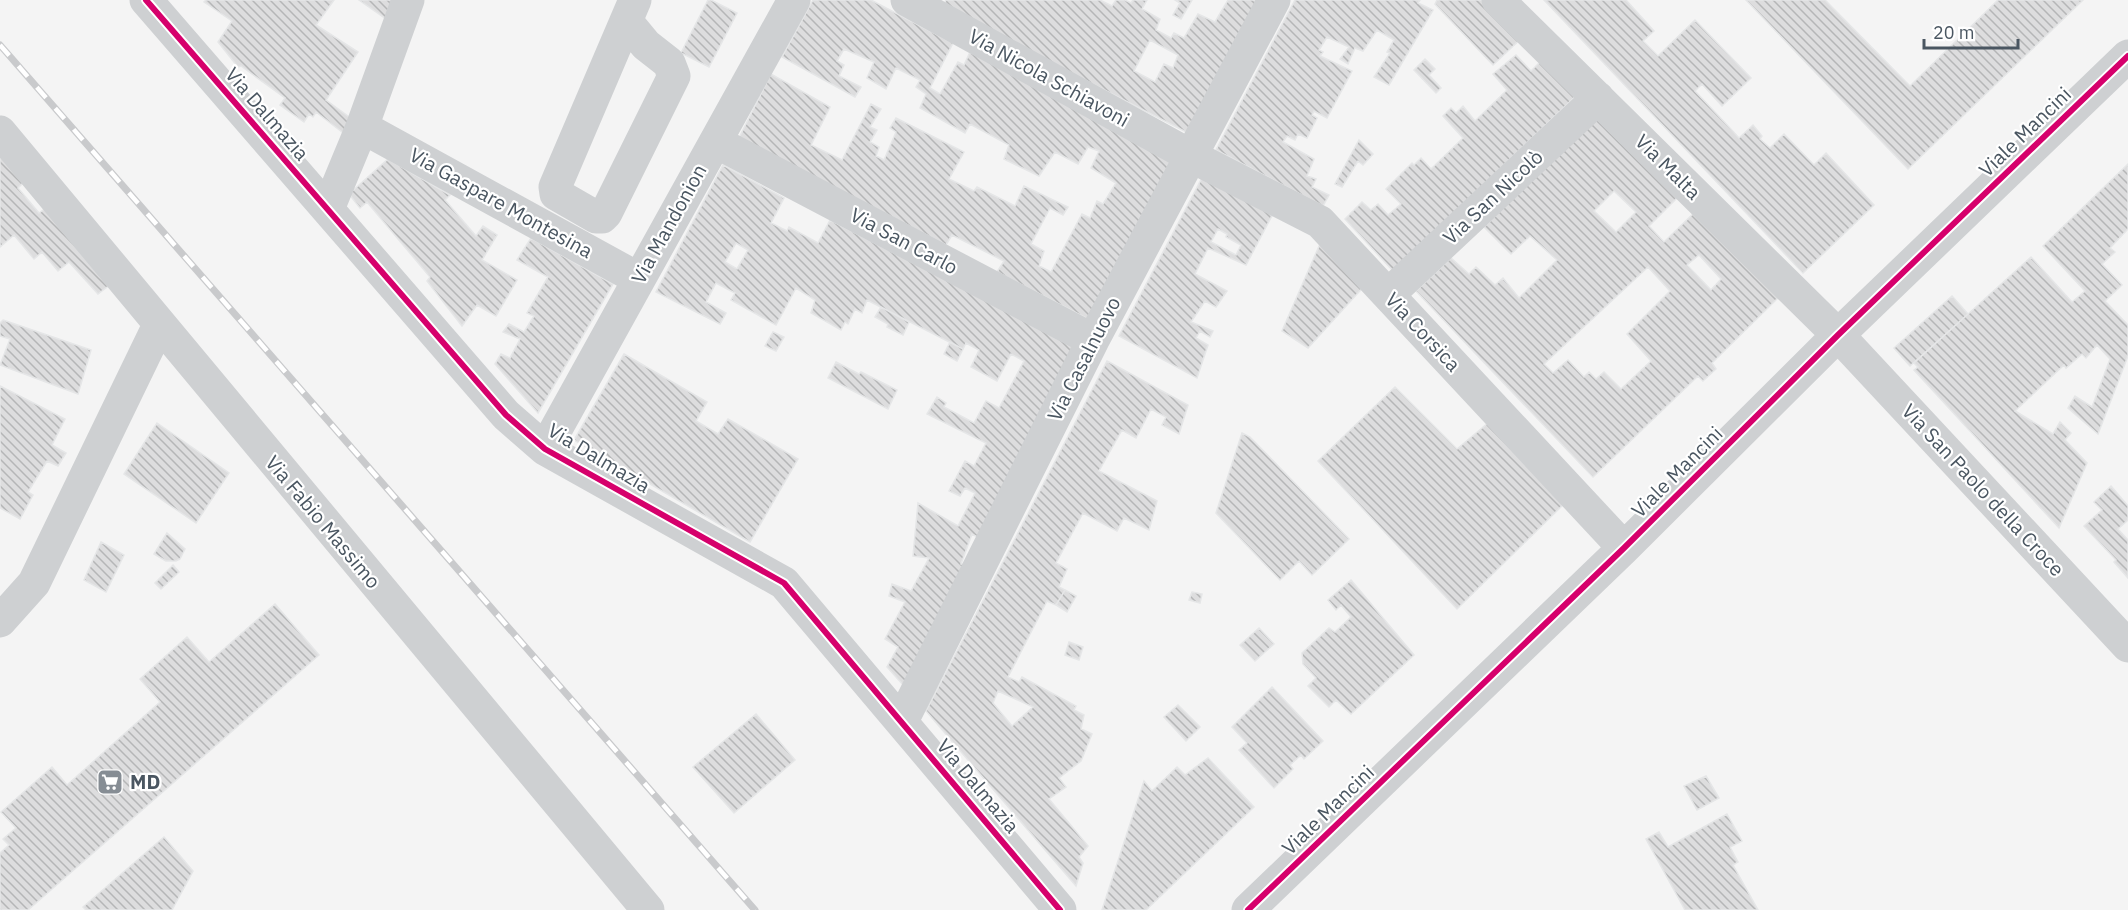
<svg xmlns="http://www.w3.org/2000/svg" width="2128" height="910" viewBox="0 0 2128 910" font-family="'IBM Plex Sans',sans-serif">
  <defs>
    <pattern id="building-back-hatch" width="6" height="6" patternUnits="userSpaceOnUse" patternTransform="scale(1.5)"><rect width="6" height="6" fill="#ddddde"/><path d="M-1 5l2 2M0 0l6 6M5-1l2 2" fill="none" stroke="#b5b6b7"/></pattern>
  </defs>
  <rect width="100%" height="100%" fill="#f4f4f4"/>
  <path fill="url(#building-back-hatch)" stroke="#e5e6e7" stroke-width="1.5" fill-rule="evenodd" d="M206,0H334L316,25L358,52L326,100L352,119L346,135L316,112L313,117L309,114L304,122L280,105L285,98L241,66L238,67L218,42L232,21L204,2Z
    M359,0H396L389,21Z
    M708,0H711L737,13L709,67L681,53Z
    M813,0H871L953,43L930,88L940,94L958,62L964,65L970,52L1178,159L1092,321L997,272L1004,261L952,235L946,245L739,138L771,74L830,107L811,145L842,160L871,104L881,109L870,127L877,130L870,142L879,147L876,156L884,160L896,132L890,128L896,118L964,152L949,179L974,191L977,187L1015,206L1024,186L1068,207L1063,215L1050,208L1031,244L1044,251L1039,266L1051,272L1082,214L1090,218L1097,201L1103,204L1116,183L1091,168L1099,151L1088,147L1078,164L1055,152L1039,176L1004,159L1009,145L970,124L965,133L920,108L926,94L916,87L920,80L896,68L886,89L867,78L874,62L844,49L837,61L844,65L839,76L861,87L855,97L782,57Z
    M946,0H1100L1112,6L1116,0H1125L1131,3L1133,0H1147L1142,9L1160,19L1156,30L1171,38L1174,33L1184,38L1198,14L1215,22L1228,0H1261L1190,134L943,7ZM1150,40L1178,55L1173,68L1164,64L1155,82L1134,71Z
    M1175,0H1192L1181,19L1173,15L1180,3Z
    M1295,0H1420L1418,3L1433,10L1389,85L1374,77L1390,53L1387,52L1394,40L1377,30L1363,51L1355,48L1348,64L1340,59L1349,47L1327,37L1319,50L1323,52L1320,56L1352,71L1327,118L1314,111L1312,115L1317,118L1307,138L1298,134L1295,140L1287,136L1283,142L1314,159L1307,176L1316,179L1312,187L1329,195L1323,206L1216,150Z
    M1437,0H1496L1527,33L1493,65L1435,4Z
    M1544,0H1626L1654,31L1643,41L1658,56L1695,20L1751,78L1722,106L1702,84L1695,91L1729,127L1739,138L1753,125L1762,136L1760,139L1770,148L1784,134L1814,165L1826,153L1874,205L1803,273Z
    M1746,0H1825L1910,86L1998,0H2083L1908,169Z
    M1548,54L1583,89L1393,271L1345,219L1362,202L1371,210L1378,204L1388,215L1401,204L1386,189L1412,163L1414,165L1421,158L1431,169L1463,138L1443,116L1451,108L1456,113L1463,106L1475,121L1507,90L1493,74L1516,55L1531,71Z
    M1425,59L1435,69L1429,75L1441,88L1436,93L1414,70Z
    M1605,109L1683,192L1649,226L1664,242L1699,208L1782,294L1712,363L1716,369L1703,381L1698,376L1593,477L1416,291L1451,258L1469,274L1476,267L1495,285L1503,278L1519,298L1557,260L1530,236L1511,254L1484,227ZM1614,191L1636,212L1616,232L1594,211ZM1699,255L1721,279L1711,290L1687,265ZM1648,267L1670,291L1627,334L1651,361L1621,389L1604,372L1596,379L1589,372L1584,377L1568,360L1553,373L1544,364Z
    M0,139L31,175L18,188L39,213L54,202L119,278L98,294L69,262L58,271L42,252L34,259L14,235L0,247Z
    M1359,140L1373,154L1363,165L1358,161L1342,187L1335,184Z
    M388,159L450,195L445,200L476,236L483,226L497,235L482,260L517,280L496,316L477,305L462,326L427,281L430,277L367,202L360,208L349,194Z
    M2128,164V229L2110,248L2115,252L2102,264L2122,285L2105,301L2128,325V356L2098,434L2068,408L2075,396L2092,407L2110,359L2097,345L2086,358L2082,354L2066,368L2064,365L2015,411L2053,434L2060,422L2071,433L2065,440L2087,463L2059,528L1914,370L1918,367L1914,363L2031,257L2072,302L2085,291L2043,246Z
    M723,165L784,198L771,223L787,231L789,227L818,243L830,220L1081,349L981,539L972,534L961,564L966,565L904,686L887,667L898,647L885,639L905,602L889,596L892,584L911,591L929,558L913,556L918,503L958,526L975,493L965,488L960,496L949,491L965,461L974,466L986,443L927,414L937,397L946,403L944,407L974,423L986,401L999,408L1024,361L1011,354L997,381L971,367L979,350L966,343L963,349L867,300L862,313L855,309L848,324L845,322L841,330L811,313L815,300L796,288L776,325L731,300L735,293L716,283L706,302L726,313L720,324L656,292ZM736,243L748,250L737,269L725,262Z
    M1204,174L1275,210L1246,265L1208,248L1195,274L1227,291L1216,307L1205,301L1191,322L1213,331L1210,337L1200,331L1196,338L1208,345L1197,378L1119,336ZM1218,229L1227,234L1226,237L1241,245L1236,255L1211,242Z
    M1323,237L1367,283L1308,348L1282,331Z
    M531,238L613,284L538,413L495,364L501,354L510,358L520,339L503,332L509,324L524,332L534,316L527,313L548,277L517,260Z
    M1952,296L1968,314L1910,366L1894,348Z
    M881,307L909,322L903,335L887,327L888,324L875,317Z
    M3,320L91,350L78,394L0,365L10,339L0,336V323Z
    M773,332L784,337L776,351L765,346Z
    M950,342L963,349L957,361L944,354Z
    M624,354L707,402L696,421L718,434L728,419L798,459L750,542L574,440Z
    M1107,361L1188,405L1179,434L1162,425L1166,417L1151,409L1136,438L1122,430L1099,471L1157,501L1149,530L1124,518L1117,531L1083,513L1056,563L1067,569L1059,587L1065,590L1056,605L1047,601L1008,677L1019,682L1022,677L1076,706L1074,710L1084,715L1081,729L1092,734L1081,761L1059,778L1066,787L1049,799L1088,846L1079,857L1083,863L1076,886L926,711ZM998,691L1033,707L1012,726L993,703Z
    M836,362L859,374L861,372L897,390L888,409L828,378Z
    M0,386L65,419L52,445L66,453L58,466L47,461L28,492L33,495L20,519L0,508Z
    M1395,387L1457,449L1488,423L1569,499L1457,609L1318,461Z
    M157,423L229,473L196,523L124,474Z
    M1242,433L1250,437L1349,539L1312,575L1299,561L1280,580L1216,513Z
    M2111,486L2128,506V520L2118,529L2128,540V578L2114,562L2116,560L2084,526L2102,510L2094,502Z
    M167,533L185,549L180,559L176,561H166L154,554Z
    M101,542L124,555L106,592L84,580Z
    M173,565L179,572L161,589L155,583Z
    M1351,580L1414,655L1351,714L1336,700L1329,707L1308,686L1316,678L1303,664L1302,653L1329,628L1335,632L1351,617L1341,605L1336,610L1328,600Z
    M1065,590L1076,596L1067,612L1056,605Z
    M1192,592L1202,594L1200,603L1189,600Z
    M275,604L319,655L28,910H0V853L9,845L3,839L16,828L1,812L52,767L67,785L160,702L140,679L187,637L209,662Z
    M1259,628L1274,644L1255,661L1240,645Z
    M1069,642L1083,647L1079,660L1065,655Z
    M1272,687L1323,741L1304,759L1301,755L1290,765L1293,769L1274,788L1239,750L1247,743L1232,727Z
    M1178,705L1200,727L1186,741L1164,717Z
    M756,714L795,760L734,813L693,767Z
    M1208,758L1254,807L1146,910H1102L1144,781L1152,791L1177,767L1185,775Z
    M1706,776L1719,798L1697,810L1684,786Z
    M1727,814L1742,841L1730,847L1738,862L1733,865L1758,910H1685L1646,839L1659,832L1668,847Z
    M164,837L193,871L172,910H86L83,907Z"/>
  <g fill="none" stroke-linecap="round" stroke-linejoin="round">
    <path stroke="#ced0d2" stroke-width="33" d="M146,0L506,415L545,449L784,583L1060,910
      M907,0L1191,156L1320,222L1624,548
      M1498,0L1838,335L2128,646
      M627,22L646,45L669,63L674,76L606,213L602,217H596L556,194L555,187L635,0
      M362,127L639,279
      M0,132L648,910
      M716,142L1093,340
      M328,209L362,127L408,0
      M1388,295L1598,98
      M545,449L794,0
      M0,621L34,583L159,325
      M902,721L1093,340L1274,0
      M1248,910L1624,548L1838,335L2128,56"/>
    <g stroke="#c9cacc" stroke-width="7">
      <path id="rail" d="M0,45L755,910"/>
    </g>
    <use href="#rail" stroke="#fff" stroke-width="4.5" stroke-dasharray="14" stroke-linecap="butt"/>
    <g stroke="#fff" stroke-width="10">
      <path id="cycleway" d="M146,0L506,415L545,449L784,583L1060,910
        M1248,910L1624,548L1838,335L2128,56"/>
    </g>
    <use href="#cycleway" stroke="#d6006c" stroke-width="6"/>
  </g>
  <defs>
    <g id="supermarket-square" transform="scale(1.35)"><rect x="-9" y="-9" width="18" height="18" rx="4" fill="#868d94" stroke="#fff"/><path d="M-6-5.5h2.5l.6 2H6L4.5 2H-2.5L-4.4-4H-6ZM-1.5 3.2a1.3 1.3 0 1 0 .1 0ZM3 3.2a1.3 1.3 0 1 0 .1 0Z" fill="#fff"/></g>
  </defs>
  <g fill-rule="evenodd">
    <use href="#supermarket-square" x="110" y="782"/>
  </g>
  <g text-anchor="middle" stroke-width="4.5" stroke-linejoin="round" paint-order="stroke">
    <g font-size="20" fill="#4a5661" stroke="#fff">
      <text transform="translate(1049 78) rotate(29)" y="7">Via Nicola Schiavoni</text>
      <text transform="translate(267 114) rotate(49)" y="7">Via Dalmazia</text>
      <text transform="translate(2025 132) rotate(-44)" y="7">Viale Mancini</text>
      <text transform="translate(1668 167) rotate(45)" y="7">Via Malta</text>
      <text transform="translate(1493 197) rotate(-43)" y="7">Via San Nicolò</text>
      <text transform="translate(501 203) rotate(29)" y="7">Via Gaspare Montesina</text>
      <text transform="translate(669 224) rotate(-61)" y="7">Via Mandonion</text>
      <text transform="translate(904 241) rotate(28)" y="7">Via San Carlo</text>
      <text transform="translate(1423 332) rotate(47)" y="7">Via Corsica</text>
      <text transform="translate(1084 359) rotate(-63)" y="7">Via Casalnuovo</text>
      <text transform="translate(599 458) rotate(31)" y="7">Via Dalmazia</text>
      <text transform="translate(1677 472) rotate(-45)" y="7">Viale Mancini</text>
      <text transform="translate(1983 490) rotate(47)" y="7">Via San Paolo della Croce</text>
      <text transform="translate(323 522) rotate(50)" y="7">Via Fabio Massimo</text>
      <text transform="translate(978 786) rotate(50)" y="7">Via Dalmazia</text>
      <text transform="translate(1328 810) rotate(-44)" y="7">Viale Mancini</text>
    </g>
    <g font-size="20" font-weight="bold" fill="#4a5661" stroke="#fff" text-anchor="start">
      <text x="130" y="789">MD</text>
    </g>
  </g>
  <path d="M1924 39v9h94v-9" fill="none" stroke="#4a5661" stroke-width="3"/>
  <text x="1933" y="39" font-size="18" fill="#4a5661" stroke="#ffffff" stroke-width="4.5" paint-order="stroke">20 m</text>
</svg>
